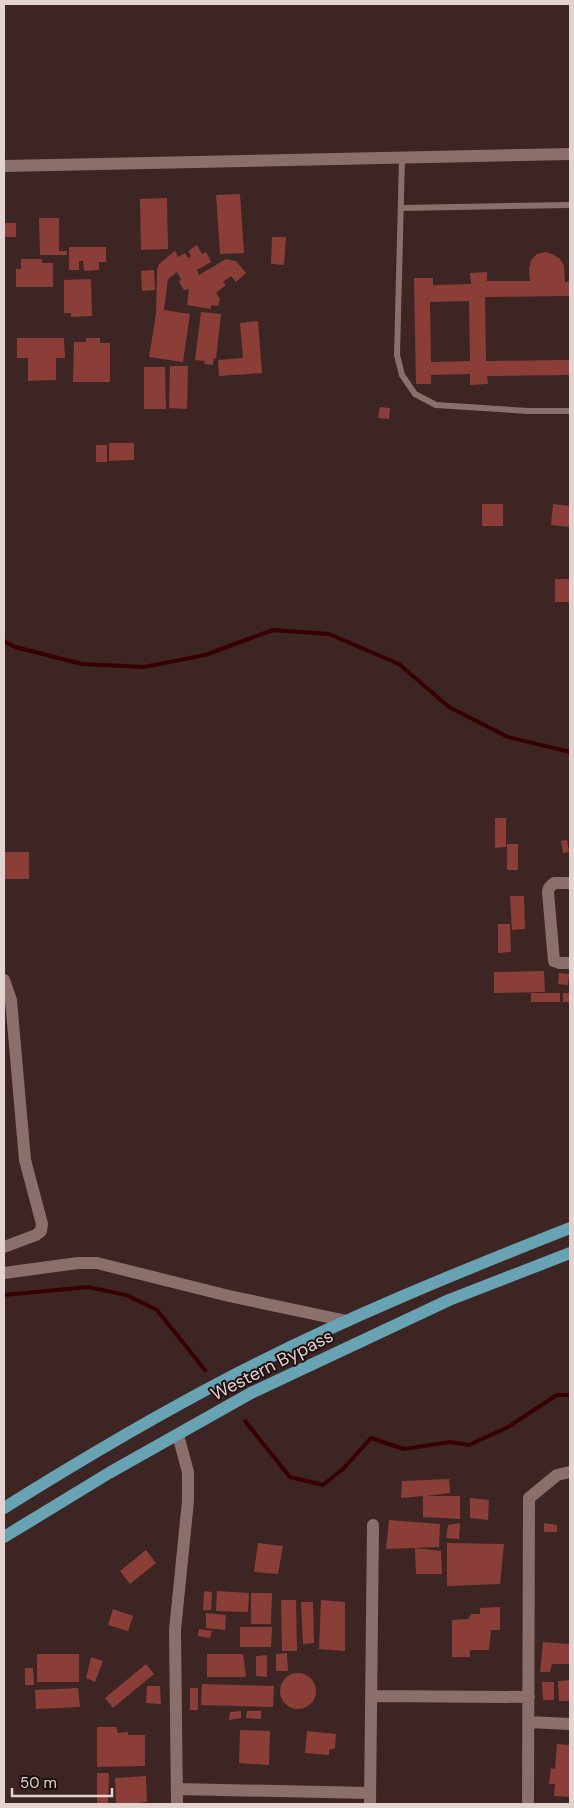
<svg xmlns="http://www.w3.org/2000/svg" width="574" height="1808" viewBox="0 0 574 1808" font-family="'DM Sans',sans-serif">
  <rect width="100%" height="100%" fill="#3c2522"/>
  <g fill="none" stroke-linecap="round" stroke-linejoin="round">
    <path stroke="#370102" stroke-width="4" d="M4,641L15,647L82,664L144,667L205,655L273,630L329,634L399,664L449,707L508,737L570,752
      M4,1295L88,1287L126,1295L157,1310L205,1370
      M245,1421L290,1477L323,1485L343,1469L371,1438L404,1449L450,1442L469,1445L508,1427L557,1395H570"/>
  </g>
  <path fill="#8b3e38" fill-rule="evenodd" d="M240,194L244,253L220,254L216,195Z
    M167,198L168,249L141,250L140,199Z
    M39,218H59V251H67V255H40Z
    M4,223H16V237H4Z
    M272,237H286L284,265L271,264Z
    M197,245L202,254L206,252L211,262L197,270L199,275L226,259L236,261L246,273L236,282L231,276L223,282L226,285L216,293L220,299L218,306L211,305V309L187,305L189,289L184,290L179,282L181,279L177,272L168,279L164,310L190,314L183,362L149,357L156,314L157,270L159,264L175,251L178,257L185,253L188,258L191,256L188,251Z
    M69,247H106V262H99V270L84,271L83,261H79V270H69Z
    M546,252L552,254L559,258L564,265L565,282L570,281V296L485,297L486,361L570,360V375L487,376L488,384L470,385V374L431,375V384H416L414,278H433V285L471,284L470,273L487,272V281H530L529,269L531,260L537,254ZM469,301L470,361L431,362L430,302Z
    M21,259H42V263H53V287H16V269H21Z
    M154,270L155,290L142,291L141,271Z
    M91,279L92,316L71,317V313H64V280Z
    M201,312L221,314L216,359L214,358L213,365L204,364L205,361L195,360Z
    M258,321L262,373L219,376L218,360L243,358L240,323Z
    M17,338H64L65,358H56V380L28,381V358H17Z
    M86,338H100V343H110V382H73L74,342H86Z
    M170,366H188L187,409L169,408Z
    M144,367H165L166,409H144Z
    M380,407L390,408L389,419L378,418Z
    M109,443H134V460L109,461Z
    M96,445H107V462H96Z
    M482,504H503V526H482Z
    M553,504L570,506V527L551,525Z
    M555,579H570V602H555Z
    M495,818H506V847L495,848Z
    M567,840L569,852L563,853L561,841Z
    M507,844H518V870H507Z
    M4,852H29V879H4Z
    M510,896H524L525,929L512,930Z
    M498,924H510L511,952L498,953Z
    M544,971L545,992L494,993V972Z
    M559,973L569,974L568,985L558,984Z
    M531,993H560V1002H531Z
    M563,993H570V1002H563Z
    M449,1479L450,1493L426,1496H460V1519L423,1517V1496L401,1498L402,1481Z
    M470,1498L489,1500L488,1520L470,1518Z
    M389,1520L440,1524L439,1547L386,1549Z
    M460,1523L459,1539L446,1538L448,1525Z
    M544,1523L557,1525V1532H544Z
    M258,1543L283,1546L278,1574L254,1572Z
    M447,1543L504,1544L500,1584L447,1586Z
    M415,1548L441,1551L442,1574H416Z
    M146,1550L156,1563L130,1584L120,1571Z
    M204,1591L212,1592L211,1610H203Z
    M217,1591L249,1593L248,1612L216,1611Z
    M251,1593H272L271,1624H251Z
    M281,1600H296L297,1651H282Z
    M321,1600L345,1602V1651L319,1649Z
    M301,1602H313L314,1643L303,1644Z
    M500,1607V1630H491L489,1650H470V1657H452V1620L468,1619L471,1614H480V1608Z
    M113,1609L133,1616L128,1631L108,1625Z
    M206,1613L226,1615L225,1630L206,1628Z
    M240,1627H272L271,1647H240Z
    M199,1629L212,1631L210,1638L198,1636Z
    M543,1642L570,1644V1664H552L550,1672H540Z
    M287,1653L288,1671H276V1654Z
    M37,1654H79V1682H37Z
    M207,1654H243L246,1677H207Z
    M267,1655V1677L256,1676V1656Z
    M91,1657L103,1661L95,1682L86,1678Z
    M146,1664L154,1674L113,1708L105,1698Z
    M25,1668H33L34,1685H25Z
    M280 1691a18 18 0 1 1 36 0a18 18 0 1 1-36 0Z
    M570,1680V1701H559L558,1681Z
    M542,1682H554V1700H543Z
    M202,1684L274,1686L273,1707L201,1705Z
    M147,1686H160L161,1704L146,1703Z
    M78,1688L80,1707L36,1709L35,1690Z
    M190,1688H198V1710H190Z
    M241,1711V1718L229,1720L230,1712Z
    M247,1711H261V1719L246,1718Z
    M97,1727H116L118,1733L128,1732V1735H145V1766L97,1767Z
    M240,1730L270,1731L269,1765L239,1763Z
    M307,1731L336,1734L335,1748L329,1750V1755L305,1753Z
    M557,1744L570,1745V1797L554,1796L555,1784H549L551,1768L555,1769Z
    M97,1773H109L108,1804H97Z
    M146,1776L147,1802L137,1803V1804H116L115,1778Z"/>
  <g fill="none" stroke-linecap="round" stroke-linejoin="round">
    <path stroke="#8b6f6b" stroke-width="6" d="M402,158L397,355L402,375L415,394L436,405L528,411H570
      M401,208L570,205"/>
    <path stroke="#8b6f6b" stroke-width="12" d="M4,166L570,154
      M570,883H554L549,888L548,892L554,961L560,963H570
      M4,980L11,1000L25,1160L42,1224L41,1231L36,1235L4,1247
      M4,1273L78,1263H97L229,1296L347,1321
      M371,1696L529,1697
      M528,1722L570,1724
      M177,1789L370,1793
      M177,1804L175,1630L188,1501V1472L178,1435
      M370,1804L373,1525
      M528,1804L529,1498L557,1475L570,1472"/>
    <path stroke="#67a3b2" stroke-width="12" d="M4,1508C79,1461 155,1416 234,1375C343,1319 456,1273 570,1228
      M4,1537L109,1473L251,1393L449,1300L570,1253"/>
  </g>
  <g text-anchor="middle" stroke-width="4" stroke-linejoin="round" paint-order="stroke">
    <g font-size="18" fill="#e2d2d0" stroke="#1c1110">
      <text transform="translate(272 1365) rotate(-27)" y="6">Western Bypass</text>
    </g>
  </g>
  <rect width="574" height="1808" fill="none" stroke="#e2d2d0" stroke-width="10"/>
  <path d="M12 1788v8h100v-8" fill="none" stroke="#e2d2d0" stroke-width="2.5"/>
  <text x="20" y="1788" font-size="15" fill="#e2d2d0" stroke="#1c1110" stroke-width="4" paint-order="stroke">50 m</text>
</svg>
